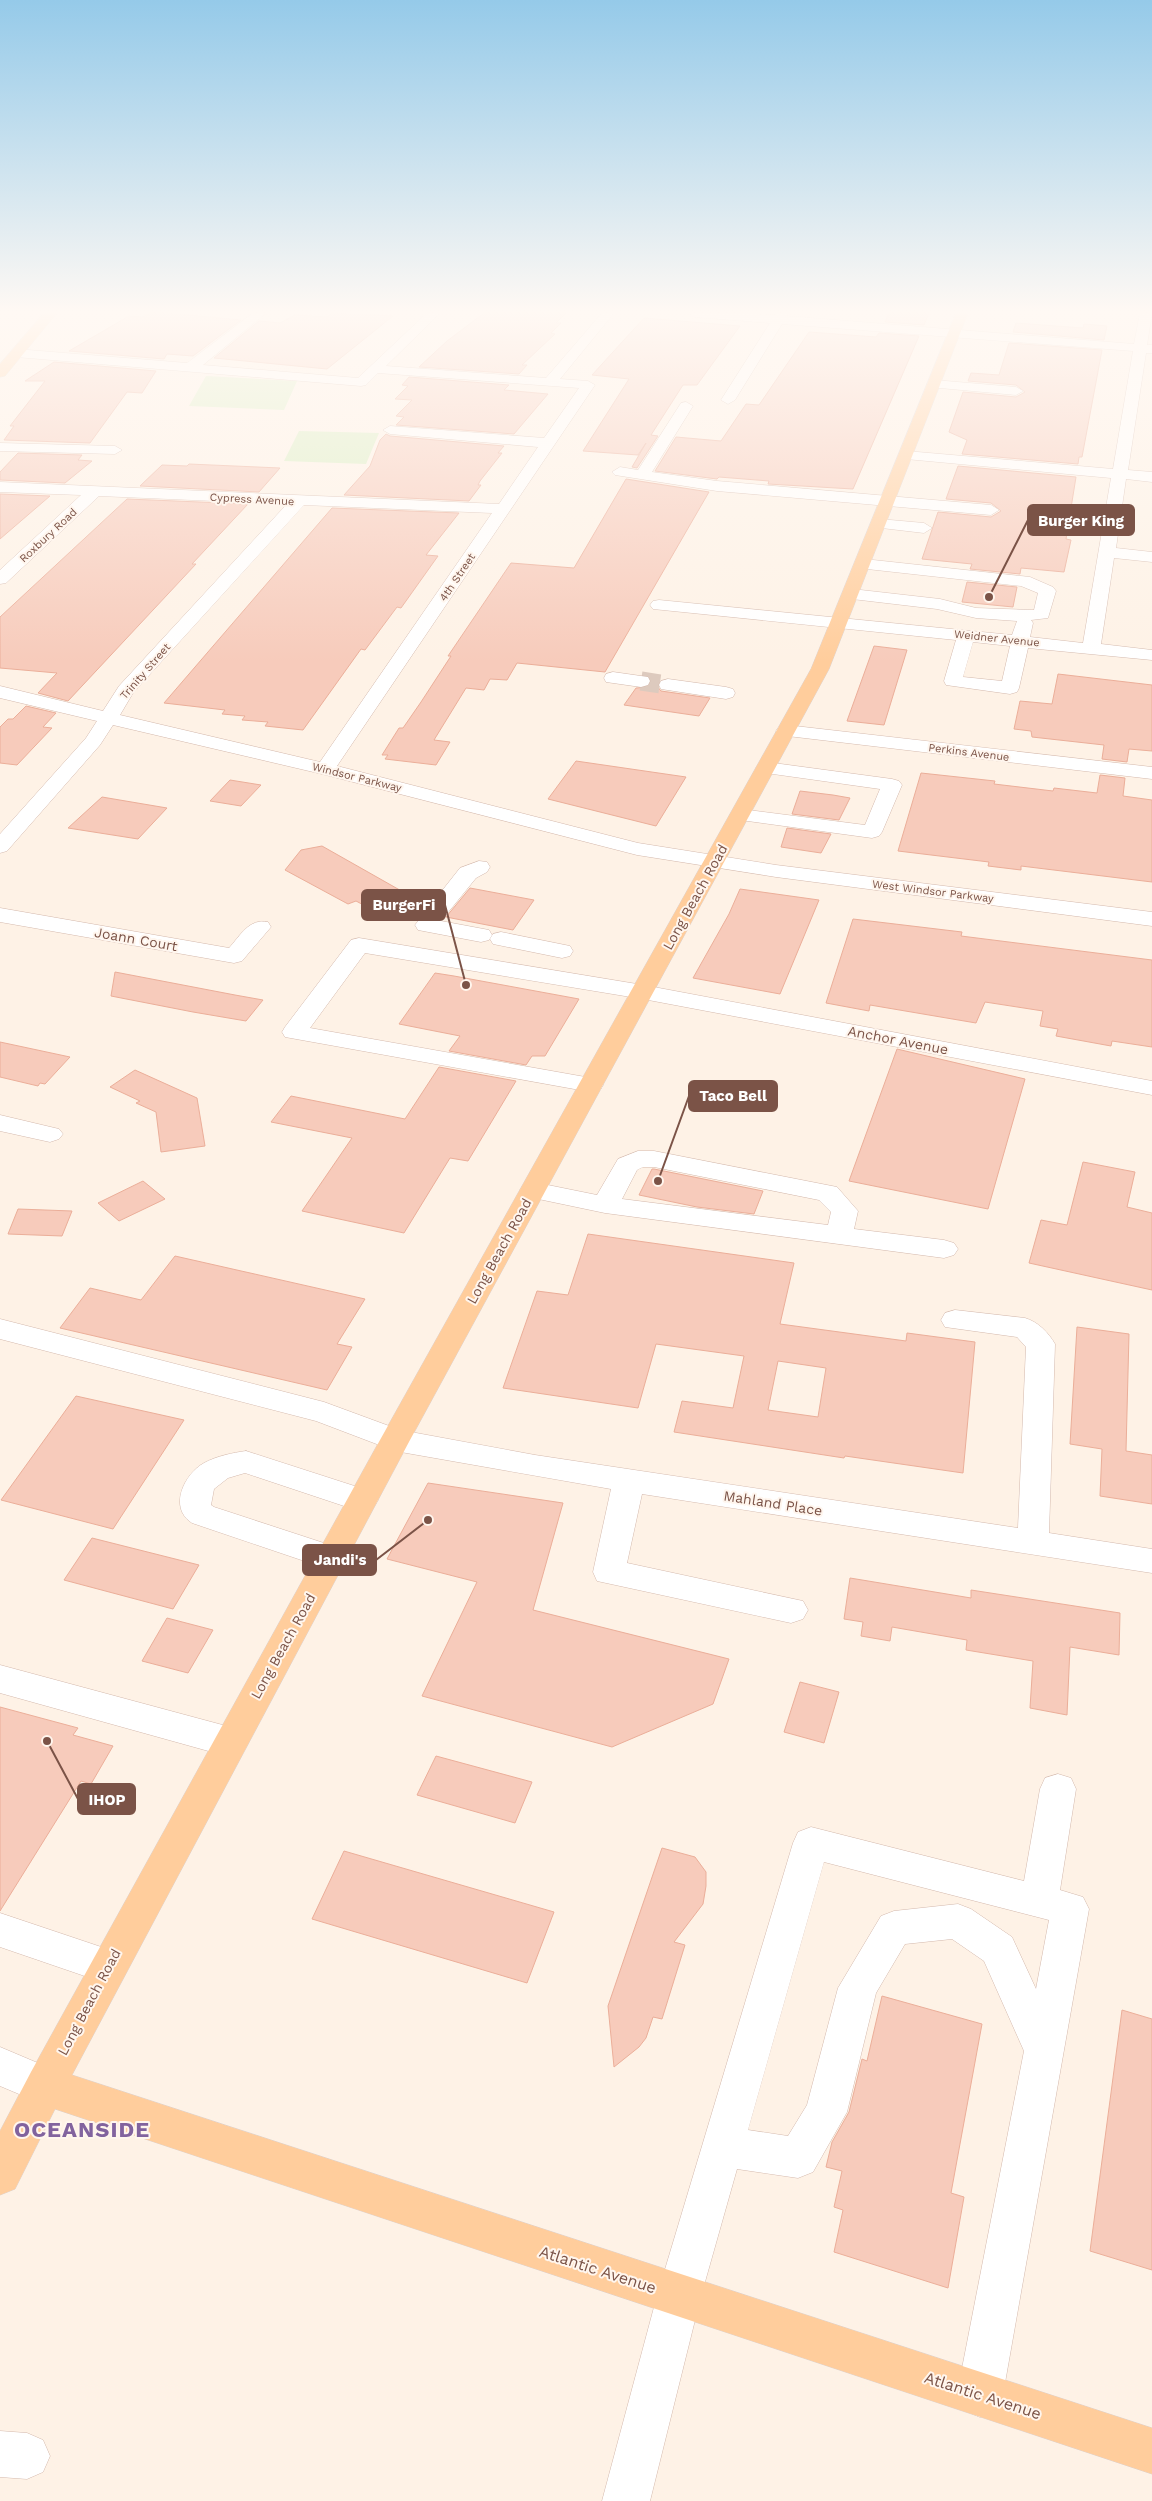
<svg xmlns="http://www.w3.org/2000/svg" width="1152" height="2501" viewBox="0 0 1152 2501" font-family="'Work Sans',sans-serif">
  <rect width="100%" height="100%" fill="#fef2e6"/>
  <path fill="#daeec2" d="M206,376L297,381L284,410L189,406Z
    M299,431L379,433L366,464L284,461Z"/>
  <path fill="#f7cbbb" stroke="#ebae99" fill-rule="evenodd" d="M150,313H166L241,320L193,356L167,354L164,359L69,351L129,316L143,317Z
    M332,313L393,316L327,369L214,358L259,321L280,323L295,315L327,317Z
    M484,313H566L556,323H561L551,333L555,334L522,365H527L519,374L419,367L447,341Z
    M889,313H929L924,325L885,322Z
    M644,318L740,326L697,385H683L651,435L658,436L637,468L632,467L646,443L638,455L583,451L629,379L592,375Z
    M1016,323L1083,328L1084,324L1107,326L1104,340L1013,332Z
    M809,332L876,337L879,333L919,336L853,489L768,484L769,481L719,477L717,479L655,471L676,437L721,441L746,404L759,405Z
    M1009,343L1102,350L1082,457H1079L1078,464L962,454L967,440L949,432L963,392L1016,397L1025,392L1016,385L968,381L971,373L999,375Z
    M54,362L156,371L142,393L127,392L90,443L4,440L14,426H10L45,381H25Z
    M409,377L509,385L504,390L548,394L514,434L396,425L404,417L396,416L412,400L395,399L408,386L402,385Z
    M386,434L390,436L504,446L498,453H502L480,481L478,485H481L469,501L344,495L370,466L380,440Z
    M18,453L82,455L78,460L92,461L65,483L0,480V472Z
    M189,464L280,468L259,492L140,486L162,465L187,466Z
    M958,466L1076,477L1066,539L1071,540L1064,572L1021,568L1020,574L970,569L972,564L922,559L938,512L991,517L1001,511L991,503L946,499Z
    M626,479L709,492L605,672L517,663L507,680L490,679L484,690L466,688L434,740L450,742L436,765L385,759L388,755H382L399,728H403L421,702L451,656H448L511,563L574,568Z
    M0,494L50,496L0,539Z
    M127,499L248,504L192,564H196L68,701L38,693L57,673L0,668V617Z
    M332,508L459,513L426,555L438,556L401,608L397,607L365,650L361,649L303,730L265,726L268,722L242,720L245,716L222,714L225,710L164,703Z
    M967,582L1017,587L1013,607L962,602Z
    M874,646L907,650L884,725L847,721Z
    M1058,674L1152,685V751L1129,749L1127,762L1102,759L1104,745L1032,737L1031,731L1014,729L1020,701L1052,704Z
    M652,680L659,681L657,686L661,691L710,698L699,716L624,705L636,688L649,687Z
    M26,706L56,713L43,727L52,728L17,765L0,763V727L8,719H13Z
    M576,761L686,777L656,826L548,799Z
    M921,773L995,781L994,784L1053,791L1054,788L1097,793L1100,775L1125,778L1123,796L1152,800V882L1021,866V870L988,866L989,862L898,851Z
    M230,780L261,785L241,806L210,801Z
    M800,791L833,795L850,798L839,820L792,814Z
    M102,797L167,808L138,839L68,828Z
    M787,828L831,834L821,853L781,847Z
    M322,846L405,893L371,909L356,901L348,904L285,870L301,850Z
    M470,888L534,900L513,930L446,917Z
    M740,889L819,900L780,994L693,978L729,914Z
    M853,919L962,932L961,936L1152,960V1047L1112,1041L1111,1046L1056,1036L1058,1029L1040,1026L1043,1011L985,1002L976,1023L870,1005L869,1011L826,1003Z
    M115,972L235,995L263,1000L246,1021L193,1012L111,996Z
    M435,973L454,976L579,999L545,1056H532L526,1065L449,1051L460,1036L399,1024Z
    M0,1042L70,1057L45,1084L40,1083L38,1086L0,1077Z
    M897,1049L1025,1079L988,1209L849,1181Z
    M439,1067L516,1081L468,1161L450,1158L404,1233L302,1211L352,1138L271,1122L291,1096L405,1119Z
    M135,1070L197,1098L205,1146L161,1152L156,1112L136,1103L140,1101L110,1087Z
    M1083,1162L1135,1172L1127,1207L1152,1213V1290L1029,1263L1041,1220L1067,1225Z
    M652,1169H654L763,1191L754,1214L697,1207L639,1195Z
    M143,1181L165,1199L119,1221L98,1203Z
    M18,1209L72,1211L62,1236L8,1234Z
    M588,1234L794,1263L780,1324L906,1341L907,1333L975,1342L963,1473L845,1456L844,1458L674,1432L682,1401L733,1408L744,1356L656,1344L638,1408L503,1388L537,1291L568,1295ZM778,1361L826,1368L818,1417L768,1410Z
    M175,1256L365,1299L337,1344L352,1347L327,1390L60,1328L90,1288L141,1300Z
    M1077,1327L1129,1334L1126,1451L1152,1455V1504L1100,1496L1102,1449L1070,1444Z
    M76,1396L184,1420L113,1529L1,1500Z
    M428,1483L563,1503L533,1610L729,1659L713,1704L612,1747L422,1696L477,1582L387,1559Z
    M92,1538L199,1565L173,1609L64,1580Z
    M850,1578L971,1598V1590L1120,1613L1119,1655L1070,1647L1067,1715L1030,1708L1033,1661L966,1650L967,1640L892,1627L890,1641L861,1636L863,1622L844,1619Z
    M167,1618L213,1630L188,1673L142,1661Z
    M800,1682L839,1692L824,1743L784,1732Z
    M0,1707L78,1728L73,1735L113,1746L91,1784L81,1781L0,1911Z
    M436,1756L532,1782L515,1823L417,1795Z
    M662,1848L695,1857L706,1872V1886L703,1904L674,1942L685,1945L662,2019L653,2017L646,2038L639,2047L614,2067L608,2006Z
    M344,1851L554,1912L527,1983L312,1919Z
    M882,1996L982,2024L951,2193L964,2197L948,2288L834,2252L843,2210L834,2207L842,2171L826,2167L832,2142L849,2112L862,2059L867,2061Z
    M1122,2010L1152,2019V2270L1090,2251Z"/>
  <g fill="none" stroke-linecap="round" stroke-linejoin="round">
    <path stroke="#ddcabe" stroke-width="19" stroke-dasharray="19 9" stroke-linecap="butt" d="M641,681L668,685"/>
    <g stroke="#d4b9ad" stroke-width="1">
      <path id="minor" d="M253,313H266L203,365L358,378L427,313H440L386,366L546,378L602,313H614L560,379L588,381L595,385L337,766L638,843L776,865L1152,912V926L776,877L637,855L322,774L113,725L100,745L7,851L0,853V834L86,738L97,721L0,698V686L103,711L119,686L287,504L99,496L6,583L0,584V570L81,495L0,492V482L499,504L538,447L390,434L383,430L390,426L544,438L579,388L378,373L366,385L361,386L16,357L9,353L16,349L187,363ZM304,505L492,513L320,762L120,715L133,693Z
        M689,313H739L774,315L776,313H788L786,316L1134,344L1140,313H1152L1147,345H1152V353H1146L1128,470L1152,472V482L1126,479L1116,548L1152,552V562L1114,558L1101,644L1152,650V660L1028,648L1019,688L1017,692L1010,694L946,685L944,681L956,640L653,609L650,605L653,601L659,600L1012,635L1017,621L976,618L937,609L852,599L846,598L843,594L846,590L852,589L940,599L976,608L1034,610L1038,593L1021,586L858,568L856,564L858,560L864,559L1030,577L1053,587L1056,591L1048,618L1031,620L1033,623L1030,637L1083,643L1111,478L906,459L899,455L906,451L1113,469L1133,351L782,324L735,400L728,404L721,400L770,323L695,317ZM973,642L1010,646L1002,681L963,677Z
        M934,380L1016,387L1023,391L1016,395L929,387L927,384L929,381Z
        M686,402L693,406L652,472L717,481L991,505L999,510L991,515L717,491L615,475L612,472L620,467L638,470L681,403Z
        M0,443L115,446L122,450L115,454L0,451Z
        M879,519L924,523L932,528L924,533L873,527L871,524L873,521Z
        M613,672L648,677L650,681L648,685L641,687L606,682L604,678L606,674Z
        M668,679L726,687L733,689L735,693L733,697L726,699L661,689L659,685L661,681Z
        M786,725L1152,767V779L779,735L776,731L779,727Z
        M766,762L892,779L899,781L902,785L882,832L879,836L872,838L733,819L730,815L733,811L740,809L865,825L880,789L759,772L756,768L759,764Z
        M479,861L487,862L490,867L487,872L476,878L441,921L489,930L492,935L489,940L481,942L418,930L415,925L460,868Z
        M0,908L229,948C240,936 249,918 268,922L271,927L242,961L234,963L0,922Z
        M501,932L570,946L573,951L570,956L562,958L493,944L490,939L493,934Z
        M359,938L643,985L1152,1081V1095L643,999L365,953L310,1028L591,1078L600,1080L603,1085L600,1090L591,1092L285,1037L282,1032L285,1027L351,940Z
        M0,1115L59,1129L63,1134L59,1139L50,1142L0,1131Z
        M638,1151H654L837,1187L858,1211L854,1229L944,1240L954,1243L958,1249L954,1255L944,1258L605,1213L524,1196L520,1190L524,1184L533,1182L597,1195L618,1159ZM643,1167H654L819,1200L831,1212L828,1225L622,1199L637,1170Z
        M955,1310L1025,1318C1038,1322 1048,1332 1055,1344L1049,1533L1152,1549V1573L642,1494L627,1563L803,1601L808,1610L803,1619L791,1623L597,1581L593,1572L611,1489L395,1451L316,1421L0,1339V1319L324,1402L400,1430L535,1455L1018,1528L1026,1347L1017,1337L945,1327L941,1320L945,1313Z
        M246,1451L373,1492L378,1500L373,1508L362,1512L245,1473L228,1478L214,1489L211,1505L214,1507L342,1549L347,1558L342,1567L331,1570L192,1523C168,1508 184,1474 204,1463C217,1456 232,1453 246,1451Z
        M0,1665L230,1727L242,1732L248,1742L242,1752L230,1757L0,1693Z
        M1058,1774L1071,1778L1076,1789L1060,1890L1083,1897L1089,1909L1003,2394L996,2410L980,2417L964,2410L957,2394L1024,2051L984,1961L952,1939L905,1944L876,1993L847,2112L813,2172L798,2178L737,2169L701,2296L650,2501H602L657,2296L793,1843L798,1832L811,1827L1024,1881L1040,1789L1045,1778ZM824,1862L1049,1920L1036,1989L1012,1937L971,1909L958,1904L894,1911L881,1916L838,1988L807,2105L788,2136L748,2130Z
        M0,1913L122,1954L127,1966L122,1978L108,1984L0,1947Z
        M0,2047L59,2072L65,2086L59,2100L45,2105L0,2086Z
        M0,2431L27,2433L43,2440L50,2456L43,2472L27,2479L0,2477Z"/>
    </g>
    <g stroke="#ddd2cf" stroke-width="1">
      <path id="major" d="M44,313H57L5,376L0,377V364Z
        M956,313H968L829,669L410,1440L72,2075L1152,2428V2474L55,2109L15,2189L0,2195V2131L31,2072L380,1440L811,669Z"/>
    </g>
    <use href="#minor" fill="#fff" fill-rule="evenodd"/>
    <use href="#major" fill="#ffcd9c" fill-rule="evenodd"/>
  </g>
  <linearGradient id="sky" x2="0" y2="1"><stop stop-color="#95cae9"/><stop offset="0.47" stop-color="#fff9f4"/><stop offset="1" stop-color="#fff9f4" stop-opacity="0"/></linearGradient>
  <rect width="1152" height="663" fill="url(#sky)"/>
  <g text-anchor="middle" stroke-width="4" stroke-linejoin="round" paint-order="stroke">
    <g font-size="11" fill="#7b5347" stroke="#fff6ee">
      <text transform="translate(252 499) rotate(3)" y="4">Cypress Avenue</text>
      <text transform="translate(48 535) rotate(-43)" y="4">Roxbury Road</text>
      <text transform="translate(457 577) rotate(-56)" y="4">4th Street</text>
      <text transform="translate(997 638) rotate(6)" y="4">Weidner Avenue</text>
      <text transform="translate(145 671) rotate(-49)" y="4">Trinity Street</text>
      <text transform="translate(969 752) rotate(7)" y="4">Perkins Avenue</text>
      <text transform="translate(357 777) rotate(14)" y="4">Windsor Parkway</text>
      <text transform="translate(933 891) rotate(7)" y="4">West Windsor Parkway</text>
    </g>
    <g font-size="14" fill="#7b5347" stroke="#fff6ee">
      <text transform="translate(695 897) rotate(-61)" y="5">Long Beach Road</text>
      <text transform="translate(136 939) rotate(10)" y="5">Joann Court</text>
      <text transform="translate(898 1040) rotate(11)" y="5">Anchor Avenue</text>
      <text transform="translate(499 1251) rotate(-61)" y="5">Long Beach Road</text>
      <text transform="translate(773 1503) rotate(9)" y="5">Mahland Place</text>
      <text transform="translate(283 1646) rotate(-61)" y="5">Long Beach Road</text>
      <text transform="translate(89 2002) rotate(-62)" y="5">Long Beach Road</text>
    </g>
    <g font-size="16" fill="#7b5347" stroke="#fff6ee">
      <text transform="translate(598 2269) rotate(18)" y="6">Atlantic Avenue</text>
      <text transform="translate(983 2395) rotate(18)" y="6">Atlantic Avenue</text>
    </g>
    <g font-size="22" font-weight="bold" letter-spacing="1" fill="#82639e" stroke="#fff6ee">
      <text x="82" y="2137">OCEANSIDE</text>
    </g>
  </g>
  <path fill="none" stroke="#7b5347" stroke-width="2" d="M989 597L1028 520M466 985L445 905M658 1181L689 1096M428 1520L376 1560M47 1741L78 1799"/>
  <g fill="#7b5347" stroke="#fff6ee" stroke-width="2">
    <circle cx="989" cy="597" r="5"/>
    <circle cx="466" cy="985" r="5"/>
    <circle cx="658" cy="1181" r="5"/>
    <circle cx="428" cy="1520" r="5"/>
    <circle cx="47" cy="1741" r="5"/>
  </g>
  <g fill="#7b5347" stroke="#7b5347" stroke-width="2">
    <rect x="1028" y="505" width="106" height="30" rx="5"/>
    <rect x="362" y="890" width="83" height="30" rx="5"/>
    <rect x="689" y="1081" width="88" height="30" rx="5"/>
    <rect x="303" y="1545" width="73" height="30" rx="5"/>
    <rect x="78" y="1784" width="57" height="30" rx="5"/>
  </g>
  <g font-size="15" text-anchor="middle" font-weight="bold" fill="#fff">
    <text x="1081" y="526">Burger King</text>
    <text x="404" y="910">BurgerFi</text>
    <text x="733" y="1101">Taco Bell</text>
    <text x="340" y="1565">Jandi's</text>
    <text x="107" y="1805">IHOP</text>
  </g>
</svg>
